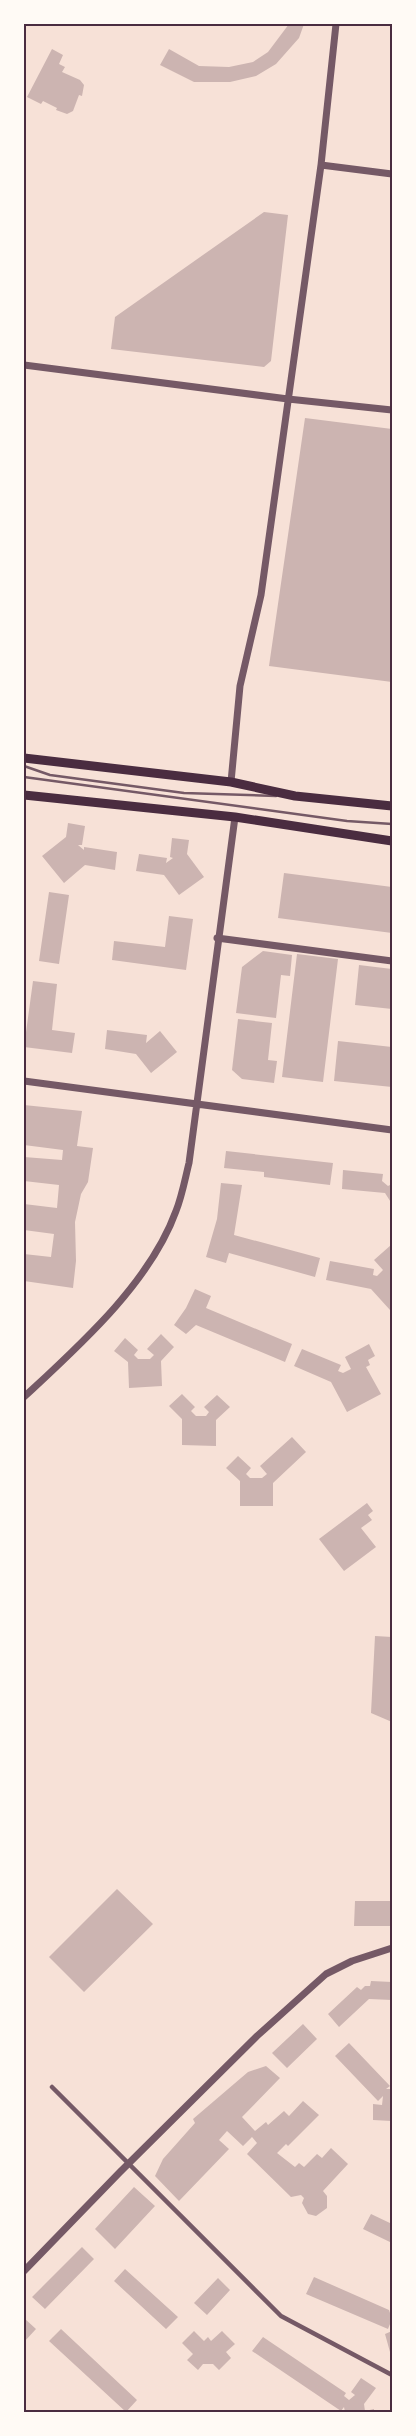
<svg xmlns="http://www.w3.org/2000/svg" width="416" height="2436" viewBox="0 0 416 2436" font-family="Overpass,sans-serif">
  <rect width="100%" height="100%" fill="#f7e1d7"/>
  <path fill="#ccb4b1" d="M289,24H304L299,38L276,64L256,76L230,82H194L160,65L169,49L199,66L229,67L253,62L268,52Z
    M52,49L63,55L59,64L65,67L62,72L80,80L84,85L82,96L79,95L73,111L67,114L56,110L57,108L43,101L41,104L27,97Z
    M264,212L288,215L271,361L264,367L111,349L115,317Z
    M305,418L392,429V682L269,666Z
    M68,823L85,826L82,845H78L84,850V847L117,852L115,870L85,865L64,883L42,856L66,837Z
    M172,838L189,840L187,854L204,877L179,895L164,875L136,871L139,854L167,858L166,863L173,858L170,857Z
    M284,873L392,887V933L278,918Z
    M49,892L69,895L59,964L39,961Z
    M169,916L193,919L186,970L112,960L114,941L165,947Z
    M263,951L292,955L290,976L281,975L276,1018L236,1013L242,967Z
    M297,954L338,959L323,1082L282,1077Z
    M359,965L392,969V1009L355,1005Z
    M33,981L57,984L52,1030L75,1033L72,1053L24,1047Z
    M238,1019L272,1023L268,1060L277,1061L274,1083L242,1079L232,1070Z
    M107,1030L147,1035L146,1043L160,1031L177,1052L151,1073L136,1054L105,1049Z
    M338,1041L392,1047V1087L334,1081Z
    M24,1105L82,1111L77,1146L93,1148L88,1182L81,1194L75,1222L76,1261L73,1288L24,1281V1254L51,1257L54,1234L24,1230V1204L57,1208L59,1185L24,1181V1157L62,1160L63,1150L24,1145Z
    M226,1151L333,1163L330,1185L264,1177V1172L224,1168Z
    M343,1170L383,1174L382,1181L388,1186L392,1184V1204L385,1193L342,1189Z
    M221,1183L242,1185L234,1235L320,1258L315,1277L229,1253L226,1263L206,1257L217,1219Z
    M391,1245L392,1308L390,1310L371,1289L326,1280L330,1261L374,1269L373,1275L377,1276L383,1270L374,1260Z
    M195,1289L211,1296L206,1308L292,1344L285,1362L196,1325L186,1334L174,1325L186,1308Z
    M161,1334L174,1347L161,1361L162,1386L129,1388L128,1362L114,1351L125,1338L138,1350L134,1355L138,1359H150L154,1355L147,1349Z
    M369,1344L375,1356L368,1360L370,1365L366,1367L381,1394L347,1412L331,1382L294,1366L302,1349L341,1365L338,1371L343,1373L351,1369L345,1357Z
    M182,1394L195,1407L191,1411L196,1416H206L209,1412L204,1407L217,1395L230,1407L216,1420V1446L182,1445V1419L169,1406Z
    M292,1437L306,1452L273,1483V1506H240V1481L226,1468L238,1456L251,1468L246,1474L250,1478H262L267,1474L260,1466Z
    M367,1503L373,1511L368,1515L372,1520L361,1528L376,1547L344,1571L319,1539Z
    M375,1636L392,1637V1722L371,1713Z
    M117,1889L153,1924L84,1992L49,1957Z
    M355,1901H392V1926H354Z
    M371,1981L392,1982V2000L369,1999L339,2027L328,2014L357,1987L361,1990L365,1986H370Z
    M303,2024L317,2039L287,2068L272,2053Z
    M349,2043L390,2086L386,2089H392V2121L373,2120V2104L382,2105L383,2096L378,2101L335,2056Z
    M266,2066L280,2078L242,2117L255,2131L266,2122L268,2125L284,2111L289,2116L303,2101L319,2115L288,2146L286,2144L277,2153L295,2167L299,2163L304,2167L317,2154L322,2158L331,2148L348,2164L323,2191L327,2196V2208L316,2216L308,2214L302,2203L304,2198L301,2195L291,2197L247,2154L257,2143L252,2137L243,2146L227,2131L219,2140L229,2149L179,2201L155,2176L163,2159L195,2123L193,2119L248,2072Z
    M134,2187L155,2206L115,2249L95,2229Z
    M371,2214L392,2224V2243L363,2229Z
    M82,2247L94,2259L45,2309L32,2297Z
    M125,2269L178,2317L166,2329L114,2281Z
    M314,2277L389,2310L392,2319L388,2329L306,2294Z
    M218,2278L230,2290L207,2315L194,2303Z
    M24,2318L36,2329L24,2342Z
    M61,2329L137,2400L126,2412L49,2341Z
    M194,2331L204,2341L208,2337L211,2341L222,2331L235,2344L226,2352L231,2358L219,2370L213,2364H203L198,2370L187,2360L193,2354L182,2343Z
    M392,2331V2351L390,2352L385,2334Z
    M263,2337L346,2393L344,2396L349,2400L355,2395L351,2392L361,2378L376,2388L364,2404L365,2411L374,2409V2412H345L344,2407L341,2411L252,2351Z"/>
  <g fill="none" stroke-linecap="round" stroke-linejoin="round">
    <path stroke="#755966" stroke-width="2.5" d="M24,766L50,775L184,793L276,796
      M24,777L347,821L392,824"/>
    <path stroke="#755966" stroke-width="4.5" d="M52,2087L281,2316L392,2375"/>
    <path stroke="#755966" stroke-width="7" d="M321,165L392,174
      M24,365L288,399L392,410
      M231,782L240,686L261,595L321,165L336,24
      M217,938L392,961
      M24,1081L392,1130
      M24,1397C79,1346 150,1283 176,1211C182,1196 185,1179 189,1163L235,817
      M24,2271L120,2172L257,2036L326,1974L352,1961L392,1948"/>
    <path stroke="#4a2c40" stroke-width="9" d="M24,758L231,782L295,796L392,806
      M24,795L235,817L392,841"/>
  </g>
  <rect width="416" height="2436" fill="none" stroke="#fffaf5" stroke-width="50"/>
  <rect x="25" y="25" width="366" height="2386" fill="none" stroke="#4a2c40" stroke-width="2"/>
</svg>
